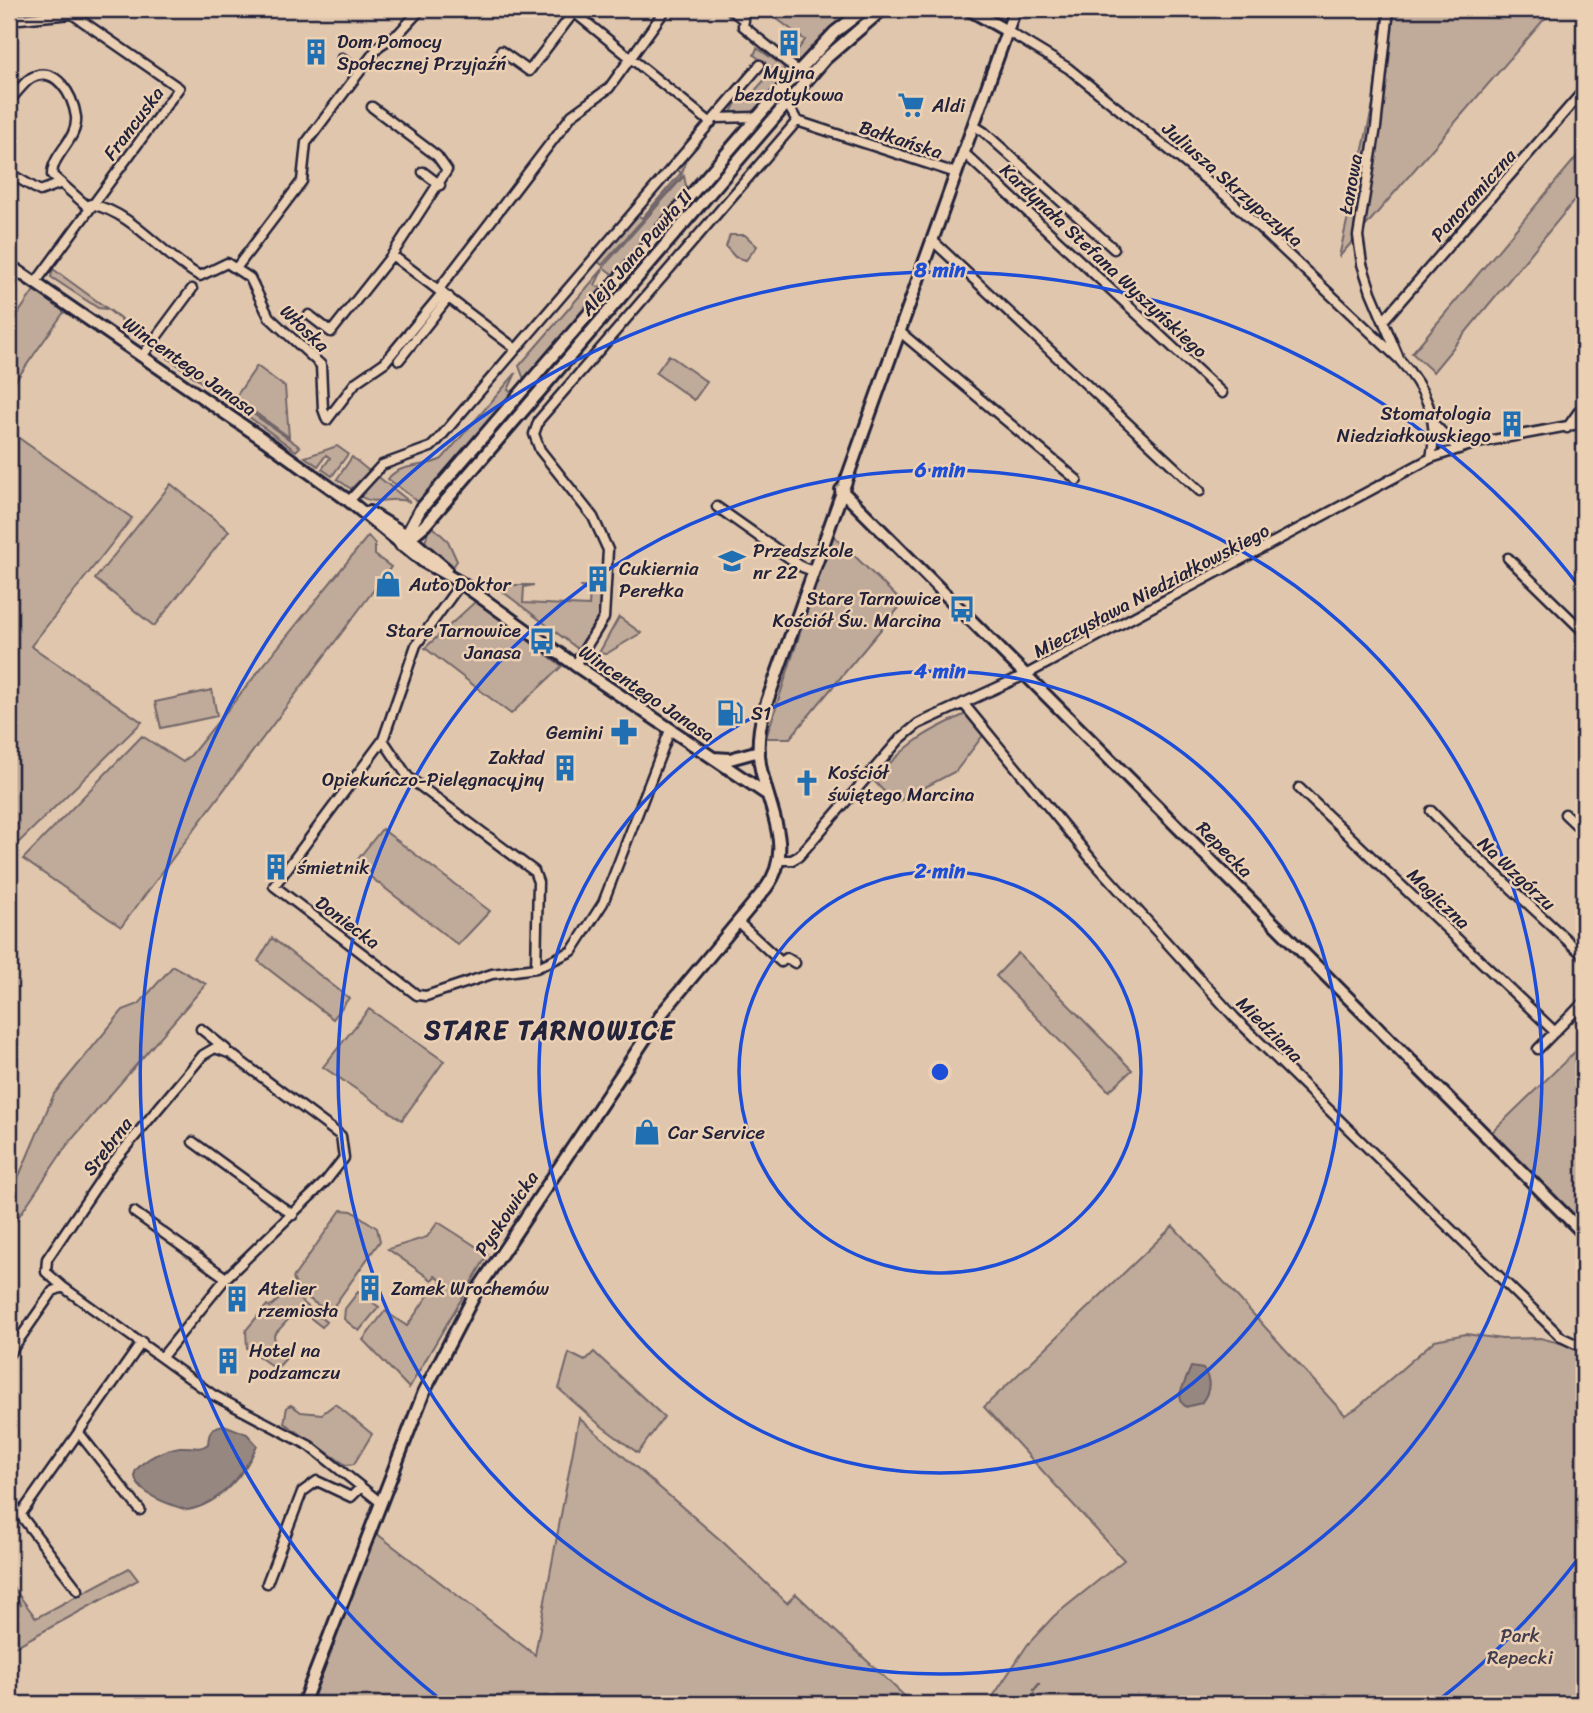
<svg xmlns="http://www.w3.org/2000/svg" width="1593" height="1713" viewBox="0 0 1593 1713" font-family="Sriracha,sans-serif">
  <rect width="100%" height="100%" fill="#e0c6ac"/>
  <filter id="ink" filterUnits="userSpaceOnUse"><feTurbulence type="fractalNoise" baseFrequency=".0143" numOctaves="2"/><feDisplacementMap in="SourceGraphic" scale="14" xChannelSelector="R" yChannelSelector="G"/><feConvolveMatrix kernelMatrix="1 2 1 2 8 2 1 2 1" color-interpolation-filters="sRGB"/></filter>
  <g filter="url(#ink)">
    <path fill="#c0aa99" stroke="#71666a" stroke-width="2" d="M764,9H858L801,61L792,58L805,40Z
      M1383,9H1553L1339,257L1373,104Z
      M757,48L783,66L786,77L750,114H730L737,101H746L773,70L754,55Z
      M1584,148V189L1433,372L1412,353Z
      M686,160L681,177L602,265L597,261L637,215L642,218L681,173L677,169Z
      M684,176L687,190L615,276L603,267Z
      M730,235H745L757,246L746,260L735,257L726,247Z
      M53,269L145,336L148,341L107,309L98,308L51,277Z
      M603,269L595,285L598,287L612,279L525,382L519,366Z
      M35,289L64,312L9,390V327Z
      M170,355L300,447L296,451L168,358Z
      M669,355L707,382L694,400L656,373Z
      M257,366L285,387L289,437L235,398Z
      M516,373L508,390L511,392L521,387L420,503L388,479C399,463 425,468 442,459Z
      M9,431L132,518L31,646L142,722L13,848L9,845Z
      M337,446L348,454L332,476L322,469L330,458L326,455L318,466L305,457Z
      M352,457L369,471L351,489L337,479Z
      M376,475L410,502C393,495 377,506 361,497L363,490Z
      M171,484L229,531L154,626L95,579Z
      M430,524L448,541L457,561L452,568L425,543Z
      M832,534L903,603L790,738H766Z
      M368,536L375,544V555L391,567L121,927L23,859L142,736L183,762L191,755Z
      M494,585H534L524,587L523,603L589,606L590,590L580,587L601,588L598,617L578,649Z
      M476,601L562,666L511,714L425,648Z
      M619,617L641,633L606,654L599,653Z
      M212,690L217,716L161,728L155,702Z
      M966,714L984,734L956,771L895,803L873,780C908,744 921,734 966,714Z
      M382,829L490,911L458,945L354,864Z
      M272,938L349,998L333,1019L258,961Z
      M1018,953L1132,1070L1109,1091L996,976Z
      M173,966L206,984L67,1145L9,1231V1191L16,1183L54,1094L123,1010L139,1004Z
      M369,1009L444,1061L402,1120L323,1067Z
      M1584,1043V1229L1490,1134Z
      M341,1210L352,1211L377,1228L380,1241L331,1310C318,1308 296,1291 293,1278Z
      M438,1222L488,1254L409,1388L363,1340L385,1311L407,1326L434,1287L442,1281L435,1276L432,1280L388,1249L427,1237Z
      M1173,1226L1345,1415L1357,1408L1435,1340L1466,1334L1502,1339L1540,1338L1584,1349V1704H988L1028,1644L1054,1616L1124,1560L984,1407Z
      M358,1292L379,1307L359,1331L344,1319L345,1309Z
      M286,1293L293,1294L326,1322L322,1327L303,1312L296,1311L274,1335L275,1343L289,1355L279,1366L273,1367L247,1348L246,1330L267,1305L270,1307Z
      M594,1352L664,1417L638,1453L600,1425L559,1389L569,1353L585,1361Z
      M335,1404L372,1434L354,1464L346,1465L284,1423L287,1407L291,1405L301,1412L322,1414Z
      M579,1418L724,1543L787,1603L796,1594L913,1704H311L376,1533L535,1655Z
      M129,1568L138,1580L9,1650V1632L17,1627L9,1613V1582L36,1618Z"/>
    <path fill="#978781" stroke="#685f65" stroke-width="2" d="M1191,1367L1203,1369C1212,1381 1210,1392 1201,1403L1186,1407L1180,1401L1181,1391Z
      M224,1425L247,1434L257,1445C245,1474 219,1505 187,1510C171,1505 132,1493 135,1472C143,1459 165,1449 180,1447C191,1446 199,1451 208,1444C209,1431 211,1427 224,1425Z"/>
    <g fill="none" stroke-linecap="round" stroke-linejoin="round">
      <path stroke="#685f65" stroke-width="2.5" d="M9,1589L21,1605
        M1034,1690L1039,1684
        M1009,1704L1025,1701L1034,1694"/>
      <g stroke="#22223b" stroke-width="13">
        <path id="minor" d="M570,9L711,123
          M730,9L744,20L743,26L798,71
          M1389,9L1376,127L1358,236L1362,264L1371,292L1398,356
          M9,20L72,14L179,88L36,282
          M1007,31L1068,68L1226,196L1399,359C1425,388 1440,419 1431,458
          M501,51L529,71L574,12
          M342,58L360,71
          M9,101C16,94 23,83 31,78C56,64 73,96 76,117C78,140 52,154 52,175L88,207
          M787,103L797,121L956,173
          M715,118L758,117
          M973,125L984,132L1114,249
          M963,152L1222,393
          M423,172L440,185
          M9,173L40,191L59,184
          M91,204C134,213 162,256 200,276L227,263L250,278L269,317L321,365L323,409L327,420
          M932,240L1200,491
          M392,255L516,349
          M237,267L302,181L306,143L379,46L399,33L421,9
          M439,289L572,115L609,88L666,9
          M309,315L331,332L392,255L447,170L437,156L372,107
          M1384,320L1584,90
          M899,331L1077,480
          M143,355L192,289
          M399,360L449,297
          M327,420L356,382L385,362L443,292
          M1436,426L1457,448
          M1567,428L1584,404
          M349,501L382,465L431,447L438,440L760,65
          M717,507L802,567L813,571
          M1508,558L1584,632
          M461,583L416,645L383,740L274,886L417,995L426,996L492,974L536,968L572,951L603,903L670,730
          M575,665L604,618L608,550L593,517L540,450L534,434L539,420L797,121
          M963,703L1092,860L1235,1018L1561,1337L1584,1348
          M383,740L408,777L534,871L538,882L536,968
          M1299,788L1555,1032
          M1431,811L1455,836L1584,956
          M1565,814L1584,832
          M780,860H792L799,856L900,739L918,724L1027,674L1431,458L1477,443L1584,423
          M738,922L781,962L787,958L795,963
          M201,1029L226,1049
          M1538,1049L1584,1002
          M193,1142L293,1215
          M134,1212L226,1278
          M63,1287L46,1272L47,1259L110,1166L203,1055L215,1048L231,1054L341,1136L344,1158L326,1181L226,1278L162,1357
          M9,1354L53,1291L63,1287L213,1395L310,1446L380,1502
          M79,1433L140,1510
          M9,1500L78,1590
          M21,1514L142,1342
          M267,1583L302,1492L317,1481L351,1497L361,1487"/>
      </g>
      <g stroke="#22223b" stroke-width="16">
        <path id="tertiary" d="M968,9L1007,31
          M9,265L267,442L349,501L424,562L461,583L575,665L768,795
          M841,490L1584,1234
          M369,512L405,534L446,569
          M401,545L425,525L825,59L883,9
          M401,545L420,510L782,89L835,32L865,9
          M714,758L730,759L759,751
          M303,1704L424,1392L476,1292L663,1012L766,888C796,848 767,807 760,764C757,745 759,728 764,710L1015,9"/>
      </g>
      <use href="#minor" stroke="#ecd0b3" stroke-width="8"/>
      <use href="#tertiary" stroke="#ecd0b3" stroke-width="10"/>
    </g>
  </g>
  <g fill="none" stroke="#1d4ed8" stroke-width="3.5">
    <circle cx="940" cy="1072" r="201"/>
    <circle cx="940" cy="1072" r="401"/>
    <circle cx="940" cy="1072" r="602"/>
    <path d="M1581 1555A802 802 0 0 1 1434 1704M446 1704A802 802 0 1 1 1581 589"/>
  </g>
  <defs>
    <g id="building-bare" transform="scale(2.1)"><path d="M-4-6H4V6H1V3H-1V6H-4ZM-2.5-4.3h1.7v1.8h-1.7ZM.8-4.3h1.7v1.8H.8ZM-2.5-1h1.7V.8h-1.7ZM.8-1h1.7V.8H.8Z" fill="#1f6fb2" stroke="#ecd0b3" stroke-width="2.5" paint-order="stroke"/></g>
    <g id="supermarket-bare" transform="scale(2.1)"><path d="M-6-5.5h2.5l.6 2H6L4.5 2H-2.5L-4.4-4H-6ZM-1.5 3.2a1.3 1.3 0 1 0 .1 0ZM3 3.2a1.3 1.3 0 1 0 .1 0Z" fill="#1f6fb2" stroke="#ecd0b3" stroke-width="2.5" paint-order="stroke"/></g>
    <g id="school-bare" transform="scale(2.1)"><path d="M0-5L7-2L0 1L-7-2ZM-4 1L0 2.5L4 1V4Q0 6-4 4Z" fill="#1f6fb2" stroke="#ecd0b3" stroke-width="2.5" paint-order="stroke"/></g>
    <g id="shop-bare" transform="scale(2.1)"><path d="M-5-2.5h2.3a2.7 3.5 0 0 1 5.4 0H5L5.5 6h-11ZM-1.5-2.5h3a1.5 2.3 0 0 0-3 0Z" fill="#1f6fb2" stroke="#ecd0b3" stroke-width="2.5" paint-order="stroke"/></g>
    <g id="bus-bare" transform="scale(2.1)"><path d="M-5-6H5V4H4V6H2V4H-2V6H-4V4H-5ZM-3.5-4V0h7V-4ZM-3.5 1.2v1.5H-2V1.2ZM2 1.2v1.5H3.5V1.2Z" fill="#1f6fb2" stroke="#ecd0b3" stroke-width="2.5" paint-order="stroke"/></g>
    <g id="fuel-bare" transform="scale(2.1)"><path d="M-5.5-6h7V0h2V4h1.3V-2.5L3-4.5l.8-.8L6-3V5H2.5V1h-1V6h-7ZM-4.2-4.7v3.2H.2V-4.7Z" fill="#1f6fb2" stroke="#ecd0b3" stroke-width="2.5" paint-order="stroke"/></g>
    <g id="pharmacy-bare" transform="scale(2.1)"><path d="M-2-6h4v4h4v4h-4v4h-4v-4h-4v-4h4Z" fill="#1f6fb2" stroke="#ecd0b3" stroke-width="2.5" paint-order="stroke"/></g>
    <g id="church-bare" transform="scale(2.1)"><path d="M-1.2-6h2.4v3.5h3.3v2.4h-3.3V6h-2.4V-.1h-3.3v-2.4h3.3Z" fill="#1f6fb2" stroke="#ecd0b3" stroke-width="2.5" paint-order="stroke"/></g>
  </defs>
  <g fill-rule="evenodd">
    <use href="#building-bare" x="789" y="43"/>
    <use href="#building-bare" x="316" y="52"/>
    <use href="#supermarket-bare" x="911" y="105"/>
    <use href="#building-bare" x="1512" y="424"/>
    <use href="#school-bare" x="732" y="561"/>
    <use href="#building-bare" x="598" y="579"/>
    <use href="#shop-bare" x="388" y="584"/>
    <use href="#bus-bare" x="962" y="609"/>
    <use href="#bus-bare" x="542" y="641"/>
    <use href="#fuel-bare" x="730" y="713"/>
    <use href="#pharmacy-bare" x="624" y="732"/>
    <use href="#building-bare" x="565" y="768"/>
    <use href="#church-bare" x="807" y="783"/>
    <use href="#building-bare" x="276" y="867"/>
    <use href="#shop-bare" x="647" y="1132"/>
    <use href="#building-bare" x="370" y="1288"/>
    <use href="#building-bare" x="237" y="1299"/>
    <use href="#building-bare" x="228" y="1361"/>
  </g>
  <g text-anchor="middle" stroke-width="5" stroke-linejoin="round" paint-order="stroke">
    <g font-size="19" fill="#22223b" stroke="#ecd0b3" text-anchor="start">
      <text x="337" y="48">Dom Pomocy<tspan x="337" dy="22">Społecznej Przyjaźń</tspan></text>
      <text x="789" y="79" text-anchor="middle">Myjna<tspan x="789" dy="22">bezdotykowa</tspan></text>
      <text x="932" y="112">Aldi</text>
      <text x="1491" y="420" text-anchor="end">Stomatologia<tspan x="1491" dy="22">Niedziałkowskiego</tspan></text>
      <text x="753" y="557">Przedszkole<tspan x="753" dy="22">nr 22</tspan></text>
      <text x="619" y="575">Cukiernia<tspan x="619" dy="22">Perełka</tspan></text>
      <text x="409" y="591">Auto Doktor</text>
      <text x="941" y="605" text-anchor="end">Stare Tarnowice<tspan x="941" dy="22">Kościół Św. Marcina</tspan></text>
      <text x="521" y="637" text-anchor="end">Stare Tarnowice<tspan x="521" dy="22">Janasa</tspan></text>
      <text x="751" y="720">S1</text>
      <text x="603" y="739" text-anchor="end">Gemini</text>
      <text x="544" y="764" text-anchor="end">Zakład<tspan x="544" dy="22">Opiekuńczo-Pielęgnacyjny</tspan></text>
      <text x="828" y="779">Kościół<tspan x="828" dy="22">świętego Marcina</tspan></text>
      <text x="297" y="874">śmietnik</text>
      <text x="668" y="1139">Car Service</text>
      <text x="258" y="1295">Atelier<tspan x="258" dy="22">rzemiosła</tspan></text>
      <text x="391" y="1295">Zamek Wrochemów</text>
      <text x="249" y="1357">Hotel na<tspan x="249" dy="22">podzamczu</tspan></text>
    </g>
    <g font-size="19" fill="#22223b" stroke="#ecd0b3">
      <text transform="translate(133 123) rotate(-53)" y="7">Francuska</text>
      <text transform="translate(901 139) rotate(18)" y="7">Bałkańska</text>
      <text transform="translate(1233 184) rotate(41)" y="7">Juliusza Skrzypczyka</text>
      <text transform="translate(1350 184) rotate(-80)" y="7">Łanowa</text>
      <text transform="translate(1473 195) rotate(-48)" y="7">Panoramiczna</text>
      <text transform="translate(636 252) rotate(-49)" y="7">Aleja Jana Pawła II</text>
      <text transform="translate(1104 260) rotate(43)" y="7">Kardynała Stefana Wyszyńskiego</text>
      <text transform="translate(305 328) rotate(44)" y="7">Włoska</text>
      <text transform="translate(190 366) rotate(35)" y="7">Wincentego Janasa</text>
      <text transform="translate(1151 590) rotate(-28)" y="7">Mieczysława Niedziałkowskiego</text>
      <text transform="translate(647 693) rotate(34)" y="7">Wincentego Janasa</text>
      <text transform="translate(1225 849) rotate(45)" y="7">Repecka</text>
      <text transform="translate(1517 873) rotate(43)" y="7">Na Wzgórzu</text>
      <text transform="translate(1439 898) rotate(44)" y="7">Magiczna</text>
      <text transform="translate(348 922) rotate(37)" y="7">Doniecka</text>
      <text transform="translate(1270 1029) rotate(45)" y="7">Miedziana</text>
      <text transform="translate(107 1146) rotate(-52)" y="7">Srebrna</text>
      <text transform="translate(506 1213) rotate(-56)" y="7">Pyskowicka</text>
    </g>
    <g font-size="19" fill="#423d4e" stroke="#ecd0b3">
      <text x="1520" y="1642">Park<tspan x="1520" dy="22">Repecki</tspan></text>
    </g>
    <g font-size="26" font-weight="bold" letter-spacing="2" fill="#22223b" stroke="#ecd0b3">
      <text x="550" y="1039">STARE TARNOWICE</text>
    </g>
  </g>
  <circle cx="940" cy="1072" r="10" fill="#1d4ed8" stroke="#ecd0b3" stroke-width="3.5"/>
  <g font-size="21" text-anchor="middle" font-weight="bold" fill="#1d4ed8" stroke="#ecd0b3" stroke-width="5" stroke-linejoin="round" paint-order="stroke">
    <text x="940" y="277">8 min</text>
    <text x="940" y="477">6 min</text>
    <text x="940" y="678">4 min</text>
    <text x="940" y="878">2 min</text>
  </g>
  <rect width="1593" height="1713" fill="none" stroke="#ecd0b3" stroke-width="35"/>
  <rect x="18" y="18" width="1558" height="1678" fill="none" stroke="#22223b" stroke-width="2.5" filter="url(#ink)"/>
</svg>
